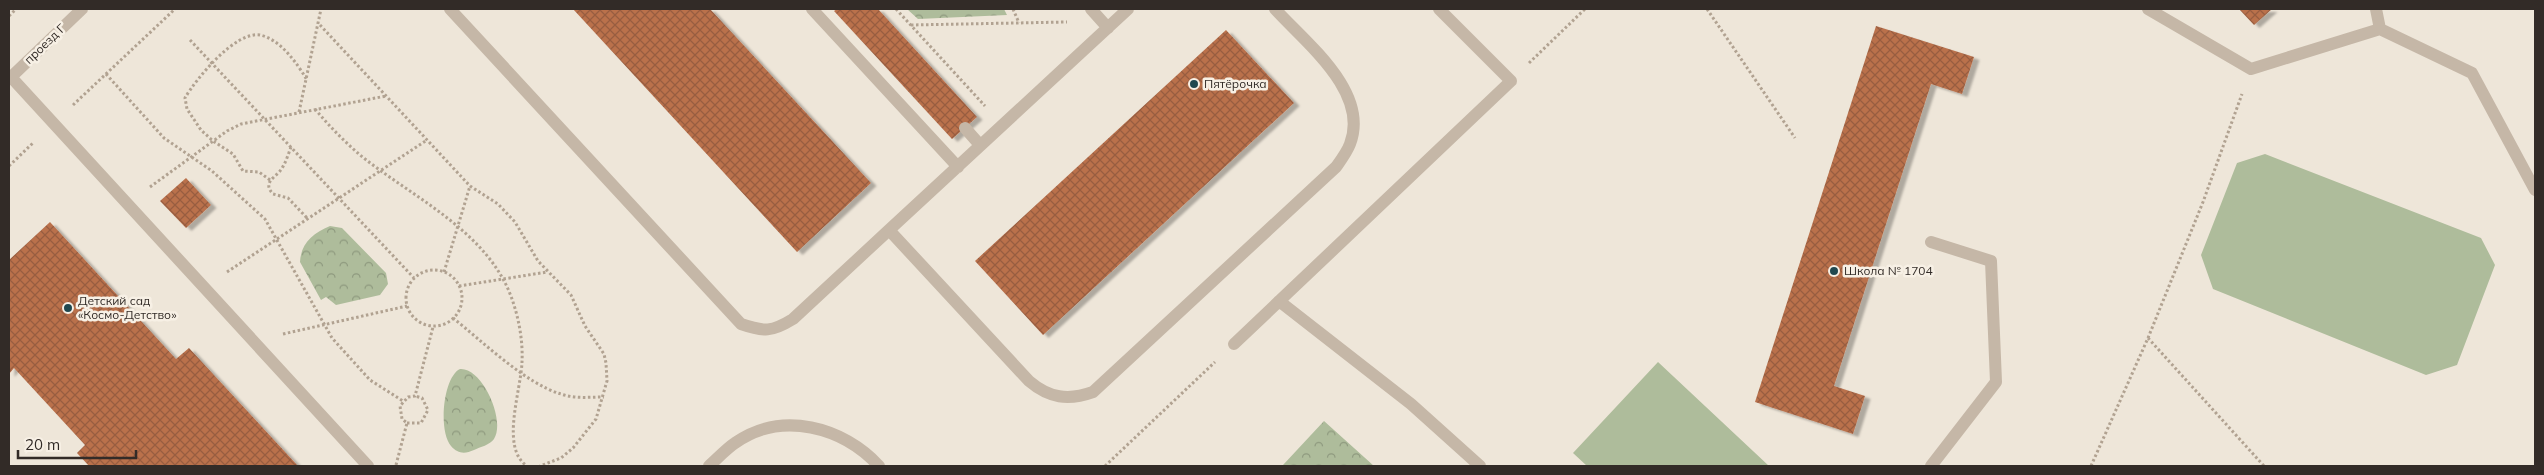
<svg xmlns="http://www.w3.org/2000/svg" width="2544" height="475" viewBox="0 0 2544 475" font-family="Mulish,sans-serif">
  <defs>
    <pattern id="park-crowns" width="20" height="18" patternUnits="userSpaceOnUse" patternTransform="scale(1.25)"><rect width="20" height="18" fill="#aebc9b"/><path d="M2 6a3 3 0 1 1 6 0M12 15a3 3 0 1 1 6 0" fill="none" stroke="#8e997e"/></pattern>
    <pattern id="building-cross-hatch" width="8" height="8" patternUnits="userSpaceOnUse" patternTransform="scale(1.25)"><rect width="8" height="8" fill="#ba714c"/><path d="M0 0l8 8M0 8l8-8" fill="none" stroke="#985d3f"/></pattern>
    <filter id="shadow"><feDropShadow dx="5.5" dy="3" stdDeviation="1" flood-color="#0004"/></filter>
  </defs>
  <rect width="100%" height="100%" fill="#eee6d9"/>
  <path fill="url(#park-crowns)" d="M907,9H1004L1007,15L918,19Z
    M330,226L342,228L386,273L388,284L380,295L336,305L326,297L321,300L300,262C301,243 313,233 330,226Z
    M460,369C482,367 506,420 494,439C490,445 480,447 474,450C465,454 458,454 451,446C438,431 443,377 460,369Z
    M1324,421L1374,466L1283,465Z"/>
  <path fill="#aebc9b" d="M2265,154L2481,238L2495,265L2457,365L2426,375L2213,289L2201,255L2237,163Z
    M1658,362L1769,466H1587L1573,453Z"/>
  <path fill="url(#building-cross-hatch)" filter="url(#shadow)" d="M573,9H710L871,183L797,252Z
    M837,9H878L977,117L952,139L834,11Z
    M2239,9H2272L2254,25Z
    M1876,26L1974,57L1962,94L1931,84L1834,386L1865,396L1853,434L1755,402Z
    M1226,30L1294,103L1043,335L975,261Z
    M186,178L211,205L186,228L160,201Z
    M50,222L176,359L189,348L298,466H89L77,453L85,445L14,368L9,374V260Z"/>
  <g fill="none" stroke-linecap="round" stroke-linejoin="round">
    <path stroke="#b1a291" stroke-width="3" stroke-dasharray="2.5 2.5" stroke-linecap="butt" d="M896,9L985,106
      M1013,9L1019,23
      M1707,9L1795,138
      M9,16L16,9
      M320,25L470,186L498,204L515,222L538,261L571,295L585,326L604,354L606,363L607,381L596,419L573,448L561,458L540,466
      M911,25L1067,22
      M190,40L414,278
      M1529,63L1585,9
      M106,74L164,138L212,171L265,219L332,338L370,380L403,401
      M73,105L175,9
      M315,109C329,126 344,141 360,155C413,198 488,231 512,299C519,319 523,341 522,362C521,391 500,448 527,466
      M299,112L321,9
      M291,147C288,155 285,165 280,171C273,179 263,183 273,194L288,198L308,219
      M9,166L34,142
      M270,180L259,172L243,171L233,154L213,141L201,130L187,109L185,98C196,79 235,31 260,35C280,39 297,63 307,80
      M150,187L227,131L241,124L386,96
      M406 298a28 28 0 1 1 56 0a28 28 0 1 1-56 0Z
      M227,272L427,140
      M444,272L470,186
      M459,286L547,272
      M453,318C482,341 526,384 561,394C575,399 590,397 604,397
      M283,334L407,306
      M2148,338L2264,466
      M407,423H421L428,410L422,398L415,396
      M396,465L407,423L402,419L400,406L408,397L415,396L433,327
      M1105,466L1215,362
      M2091,466L2148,338L2203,202L2242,94"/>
    <path stroke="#c5b7a7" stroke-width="12" d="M450,9L741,324C764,332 772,332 793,319L889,230
      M812,9L958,167
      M1091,9L1108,28
      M1128,9L889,230L1029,381C1049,398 1068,401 1093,392L1336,167C1341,160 1347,152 1350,144C1370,92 1306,43 1275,9
      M2148,9L2251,69L2380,29L2472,73L2535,190
      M2376,9L2380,29
      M11,77L368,466
      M9,79L82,9
      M965,128L980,145
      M1279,301L1411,404L1480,466
      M1234,344L1511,81L1439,9
      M709,466C717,459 726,449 735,443C782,410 843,427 879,466
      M1931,466L1996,382L1991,261L1931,242"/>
  </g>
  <g fill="#20484f" stroke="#f7f0e5" stroke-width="2">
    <circle cx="1194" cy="84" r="5"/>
    <circle cx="1834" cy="271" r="5"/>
    <circle cx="68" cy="308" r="5"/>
  </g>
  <g text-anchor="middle" stroke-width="5" stroke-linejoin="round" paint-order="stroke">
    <g font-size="12" fill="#322b27" stroke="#f7f0e5">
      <text transform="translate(45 44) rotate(-44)" y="4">проезд Г</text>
    </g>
    <g font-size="12" fill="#322b27" stroke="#f7f0e5" text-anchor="start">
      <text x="1204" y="88">Пятёрочка</text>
      <text x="1844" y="275">Школа № 1704</text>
      <text x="78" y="305">Детский сад<tspan x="78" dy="14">«Космо-Детство»</tspan></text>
    </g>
  </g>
  <rect width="2544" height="475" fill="none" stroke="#322b27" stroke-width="20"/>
  <path d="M18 450v8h118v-8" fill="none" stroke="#322b27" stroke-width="2.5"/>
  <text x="25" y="450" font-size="15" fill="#322b27" stroke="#f7f0e5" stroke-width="4" paint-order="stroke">20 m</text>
</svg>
